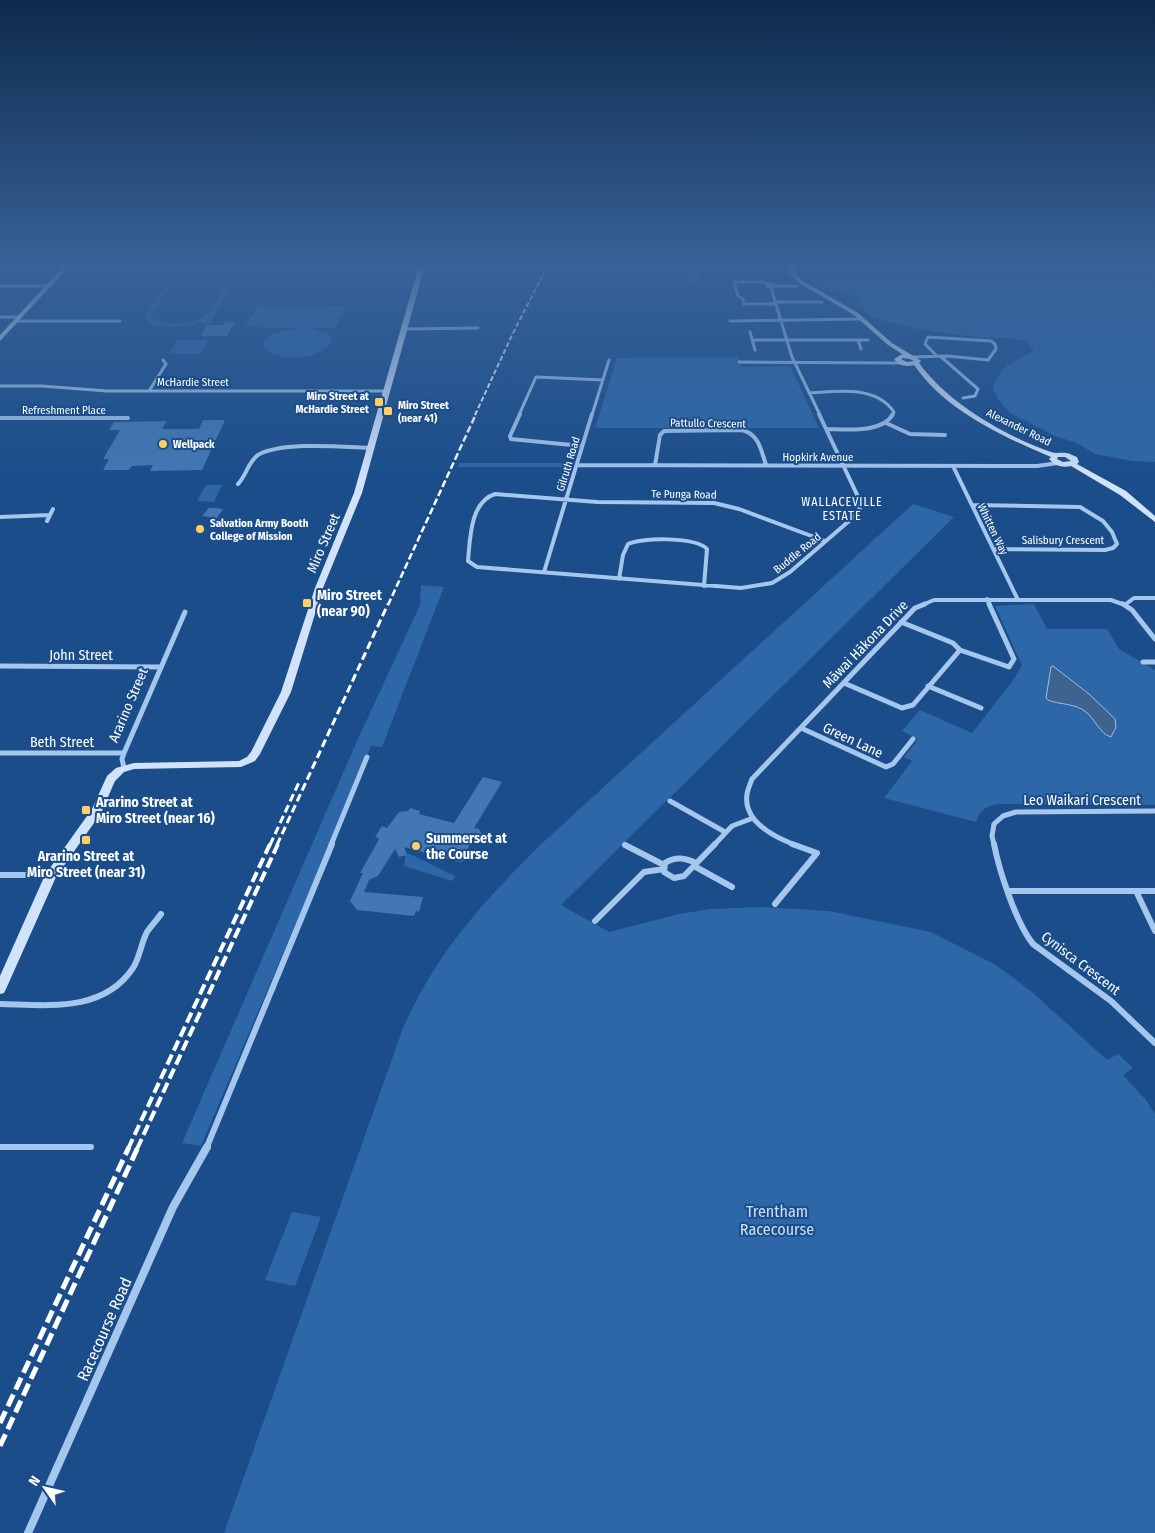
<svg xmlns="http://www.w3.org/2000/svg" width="1155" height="1533" viewBox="0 0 1155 1533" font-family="'Fira Sans Condensed',sans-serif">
  <rect width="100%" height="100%" fill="#1a4d8a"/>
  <path fill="#2d67a8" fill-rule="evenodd" d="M429,265H482L480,275H427Z
    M796,265H1155V462L1132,461L1095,454L1077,443L1055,436L1010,413L998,399L993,388C1000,364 1014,362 1034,351L1027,341L1007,338H983L917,329L874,318L866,312L856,297L846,291L825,288L814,283L799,272Z
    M198,277L222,279L231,286L209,324H202L203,321C189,326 151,333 144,316C162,291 165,281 198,277ZM201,280L217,282L223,287C220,295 213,309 207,314C194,325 166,327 153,318L151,315C166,292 171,281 201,280Z
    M258,305L346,306L335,328H311L330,335L332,342C321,359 276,364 263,347V343C270,331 286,331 298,328L245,327Z
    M178,340H208L200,354H169Z
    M738,357L741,367L790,366L819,428H595L617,358Z
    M459,463H570L569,467H458Z
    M206,485H222L214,502L197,501Z
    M913,504L954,517L561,905L609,932L679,914L711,909L761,907L829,911L931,932L996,965L1032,992L1107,1060L1118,1054L1133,1068L1123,1075L1146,1100L1155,1114V1533H224L403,1028C437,952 480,906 537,848Z
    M421,585L444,587L382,747L371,746L201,1146L182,1143L357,741L420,605Z
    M1034,604L1047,629H1107L1119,649L1155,670V805L997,804C985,807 979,811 976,822L884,798L912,761L904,757L918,739L902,731L920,710L972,733L1014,679L1022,665L995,606Z
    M406,854H410L455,876L452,881L404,866Z
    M292,1212L321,1217L295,1286L265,1280Z"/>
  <path fill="#3e638f" stroke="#97c1ef" d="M1053,666L1089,694L1115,719L1116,727L1111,737C1100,734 1095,719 1086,712C1075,703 1060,705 1048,700L1046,698L1051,667Z"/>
  <path fill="#4377b3" d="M638,265H658L660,273H639Z
    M687,265H697L700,282H690Z
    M607,266H629V274H607Z
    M226,322H235L227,336H200L207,325H222Z
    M203,420H225L202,470L150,471L153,465L132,466L129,470H103L109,459H103L120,430H109L114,422L167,421L162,429H199Z
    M209,508H216L223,509L217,518L202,516Z
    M483,777L502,782L474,828L479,829L482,835L480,838L472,841L470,844L467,850L470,855L469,859L460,862L404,847L407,855L399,857L395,849L378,876L369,880L364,892L423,897L419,912L416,911L414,916L357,910L350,901L363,873H360L378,841L379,838L375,837L382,826L387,828L399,812L408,811L410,808L420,811L419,814L454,823Z"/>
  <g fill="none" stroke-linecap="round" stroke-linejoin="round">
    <path stroke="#a5c6ed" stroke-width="3" d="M769,284L761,282H734L738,296L743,299L744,304H775
      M770,284L776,286L771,288L767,286Z
      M0,286H49
      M776,286H797
      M771,288L792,357L820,415
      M774,302H822
      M0,317H20
      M16,321H120
      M730,321L862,319
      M405,329L478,328
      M750,332L755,350
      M752,340H868
      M858,340L861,349
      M940,356L978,389L975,396L963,398
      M913,357L948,356L988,360L996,349L995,344L991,341L928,337L925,344L937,356
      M739,362L902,363
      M0,386H42L107,391H387
      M149,391L166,364L163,360
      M809,393C837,391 876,385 894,412L892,415
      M519,415L536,377L603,380
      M592,415L609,360"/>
    <path stroke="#a5c6ed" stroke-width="4" d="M520,414L510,436L511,439L582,446
      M819,414L860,501V508L856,515L790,572L772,583L741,588L477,567L468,561C470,539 470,502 495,494L597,502L714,503L739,509L825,541
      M0,418H128
      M886,423L910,434L945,435
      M826,429C845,429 882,434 893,414
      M577,465L1037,466L1058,463
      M655,465L660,435L664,431L742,430C759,434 761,450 766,465
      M953,466L1018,600
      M238,484C246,476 248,462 258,455C282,441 343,447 371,448
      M972,505L1080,507L1103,521L1112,532L1117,544L1113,548L1105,550L994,549
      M0,517L50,515
      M47,521L53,509
      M544,572L592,414
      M619,579L623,555L628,544C642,537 696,537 707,549L704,586
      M987,599L990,605
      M1126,604L1134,598H1155
      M922,605L934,600H1111L1125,605"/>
    <path stroke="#a5c6ed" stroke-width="5" d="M1123,604L1132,610L1155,639
      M960,650L1009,667L1014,659L989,604
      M1143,662H1155
      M0,666L161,667
      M844,683L902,708L913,705L960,650L953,643L901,622
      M928,686L981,708
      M801,728L886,767L893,764L913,739
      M0,753H124
      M124,768L122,759L124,753L185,612
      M670,801L725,832
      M331,845L367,757
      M714,845L732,826L753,818
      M795,845C774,837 743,821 747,794C748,789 750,784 752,779L915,608L925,604
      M994,845L992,836L994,824L1003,816L1016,812L1155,811"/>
    <path stroke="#a5c6ed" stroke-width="6" d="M994,844C999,870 1016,923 1033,944L1111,1001L1155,1043
      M625,845L664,865
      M696,863C685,858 676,856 665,863L664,872L674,878L684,876L715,844
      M694,866L732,887
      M0,875H49
      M1010,891H1155
      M1136,891L1155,931
      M775,904L817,853L792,844
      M595,921L644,872L664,869
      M0,1004C47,1005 103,1013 133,968C140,957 141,943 147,932C151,926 157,920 161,914
      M0,1147H91
      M206,1149L332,844"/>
    <path stroke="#a5c6ed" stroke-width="8" d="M28,1533L173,1207L207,1147"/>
    <path fill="#d1e3f9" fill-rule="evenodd" d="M66,265H72L64,272L0,341V335L60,270Z
      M419,265H425L362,493L323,588L291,692L260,754L255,761L241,767L134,769L124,772L115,781L101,813L56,877L6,989L4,993L0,994V976L45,875L92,809L107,776L116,768L134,763L239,761L247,757L251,752L281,692L315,588L354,493Z
      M787,265H793L796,274L803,281L858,313L892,343L920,360L921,361L919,363C948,403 1005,436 1051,452C1056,454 1061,452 1066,453C1070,453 1073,456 1077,457L1079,462L1077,464L1126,491L1155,516V522L1120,495L1071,466C1063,468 1055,466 1049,459L1051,457C1002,436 946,411 914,365C906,367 899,366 894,359L902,354L888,345L854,315L799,283L791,275ZM903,358L910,359L914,361L907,362L901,359ZM1058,457H1065L1071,461L1063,462L1057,459Z"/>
    <path stroke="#fff" stroke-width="2" stroke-dasharray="5 2.5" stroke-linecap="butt" d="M475,415L513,333L548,265"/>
    <path stroke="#fff" stroke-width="2.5" stroke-dasharray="7 3" stroke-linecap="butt" d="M388,605L476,414"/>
    <path stroke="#fff" stroke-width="3" stroke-dasharray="8 4" stroke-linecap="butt" d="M270,845L300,780
      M277,845L388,604"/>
    <path stroke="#fff" stroke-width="4" stroke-dasharray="11 4.5" stroke-linecap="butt" d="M128,1149L270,844
      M137,1149L278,844"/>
    <path stroke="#fff" stroke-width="5" stroke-dasharray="13 5.5" stroke-linecap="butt" d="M0,1423L129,1147
      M0,1446L138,1147"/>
  </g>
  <linearGradient id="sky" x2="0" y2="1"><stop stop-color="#0e2a4c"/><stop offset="0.55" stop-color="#386298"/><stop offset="1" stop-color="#386298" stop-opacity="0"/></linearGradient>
  <rect width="1155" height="480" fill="url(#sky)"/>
  <g fill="#ffcf61" stroke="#1a4d8a" stroke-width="2">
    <rect x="374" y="397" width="10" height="10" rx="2.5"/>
    <rect x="383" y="406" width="10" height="10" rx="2.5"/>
    <circle cx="163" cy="444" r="5"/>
    <circle cx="200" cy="529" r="5"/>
    <rect x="302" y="598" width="10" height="10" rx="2.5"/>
    <rect x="81" y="805" width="10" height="10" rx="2.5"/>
    <rect x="81" y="835" width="10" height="10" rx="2.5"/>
    <circle cx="416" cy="846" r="5"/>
  </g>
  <g text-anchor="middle" stroke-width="4" stroke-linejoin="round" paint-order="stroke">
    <g font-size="11" fill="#fff" stroke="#1a4d8a">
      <text x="193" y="386">McHardie Street</text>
      <text x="64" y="414">Refreshment Place</text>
      <text transform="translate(708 423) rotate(1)" y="4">Pattullo Crescent</text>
      <text transform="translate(1019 427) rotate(26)" y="4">Alexander Road</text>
      <text x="818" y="461">Hopkirk Avenue</text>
      <text transform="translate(568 464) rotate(-73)" y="4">Gilruth Road</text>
      <text transform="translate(684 494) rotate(1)" y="4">Te Punga Road</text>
      <text transform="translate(993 529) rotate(64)" y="4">Whitten Way</text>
      <text x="1063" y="544">Salisbury Crescent</text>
      <text transform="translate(797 553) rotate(-39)" y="4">Buddle Road</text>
    </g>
    <g font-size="11" font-weight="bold" fill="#fff" stroke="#1a4d8a" text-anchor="start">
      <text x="369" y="400" text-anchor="end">Miro Street at<tspan x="369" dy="13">McHardie Street</tspan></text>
      <text x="398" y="409">Miro Street<tspan x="398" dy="13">(near 41)</tspan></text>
      <text x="173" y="448">Wellpack</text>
      <text x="210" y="527">Salvation Army Booth<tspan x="210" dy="13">College of Mission</tspan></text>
    </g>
    <g font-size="12" letter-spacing="1" fill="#fff" stroke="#1a4d8a">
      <text x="842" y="506">WALLACEVILLE<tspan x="842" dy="14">ESTATE</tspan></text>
    </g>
    <g font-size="14" fill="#fff" stroke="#1a4d8a">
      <text transform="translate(323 543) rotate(-67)" y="5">Miro Street</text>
      <text transform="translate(865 644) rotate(-46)" y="5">Māwai Hākona Drive</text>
      <text x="81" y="660">John Street</text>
      <text transform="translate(128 705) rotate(-67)" y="5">Ararino Street</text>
      <text transform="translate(853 740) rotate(25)" y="5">Green Lane</text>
      <text x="62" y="747">Beth Street</text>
      <text x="1082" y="805">Leo Waikari Crescent</text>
      <text transform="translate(1081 963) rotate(37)" y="5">Cynisca Crescent</text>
    </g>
    <g font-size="14" font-weight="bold" fill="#fff" stroke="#1a4d8a" text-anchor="start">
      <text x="317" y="600">Miro Street<tspan x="317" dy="16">(near 90)</tspan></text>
      <text x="96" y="807">Ararino Street at<tspan x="96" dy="16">Miro Street (near 16)</tspan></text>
      <text x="426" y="843">Summerset at<tspan x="426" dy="16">the Course</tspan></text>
      <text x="86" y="861" text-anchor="middle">Ararino Street at<tspan x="86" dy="16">Miro Street (near 31)</tspan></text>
    </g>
    <g font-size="16" fill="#cae0f9" stroke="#1a4d8a">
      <text x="777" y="1217">Trentham<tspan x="777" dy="18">Racecourse</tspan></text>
    </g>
    <g font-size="16" fill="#fff" stroke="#1a4d8a">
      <text transform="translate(104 1329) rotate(-66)" y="6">Racecourse Road</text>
    </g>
  </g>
  <g transform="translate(45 1488) rotate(304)" stroke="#1a4d8a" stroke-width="4" paint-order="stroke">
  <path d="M0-4L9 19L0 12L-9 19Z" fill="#ffffff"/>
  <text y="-8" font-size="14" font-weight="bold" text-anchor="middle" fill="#ffffff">N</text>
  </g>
</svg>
